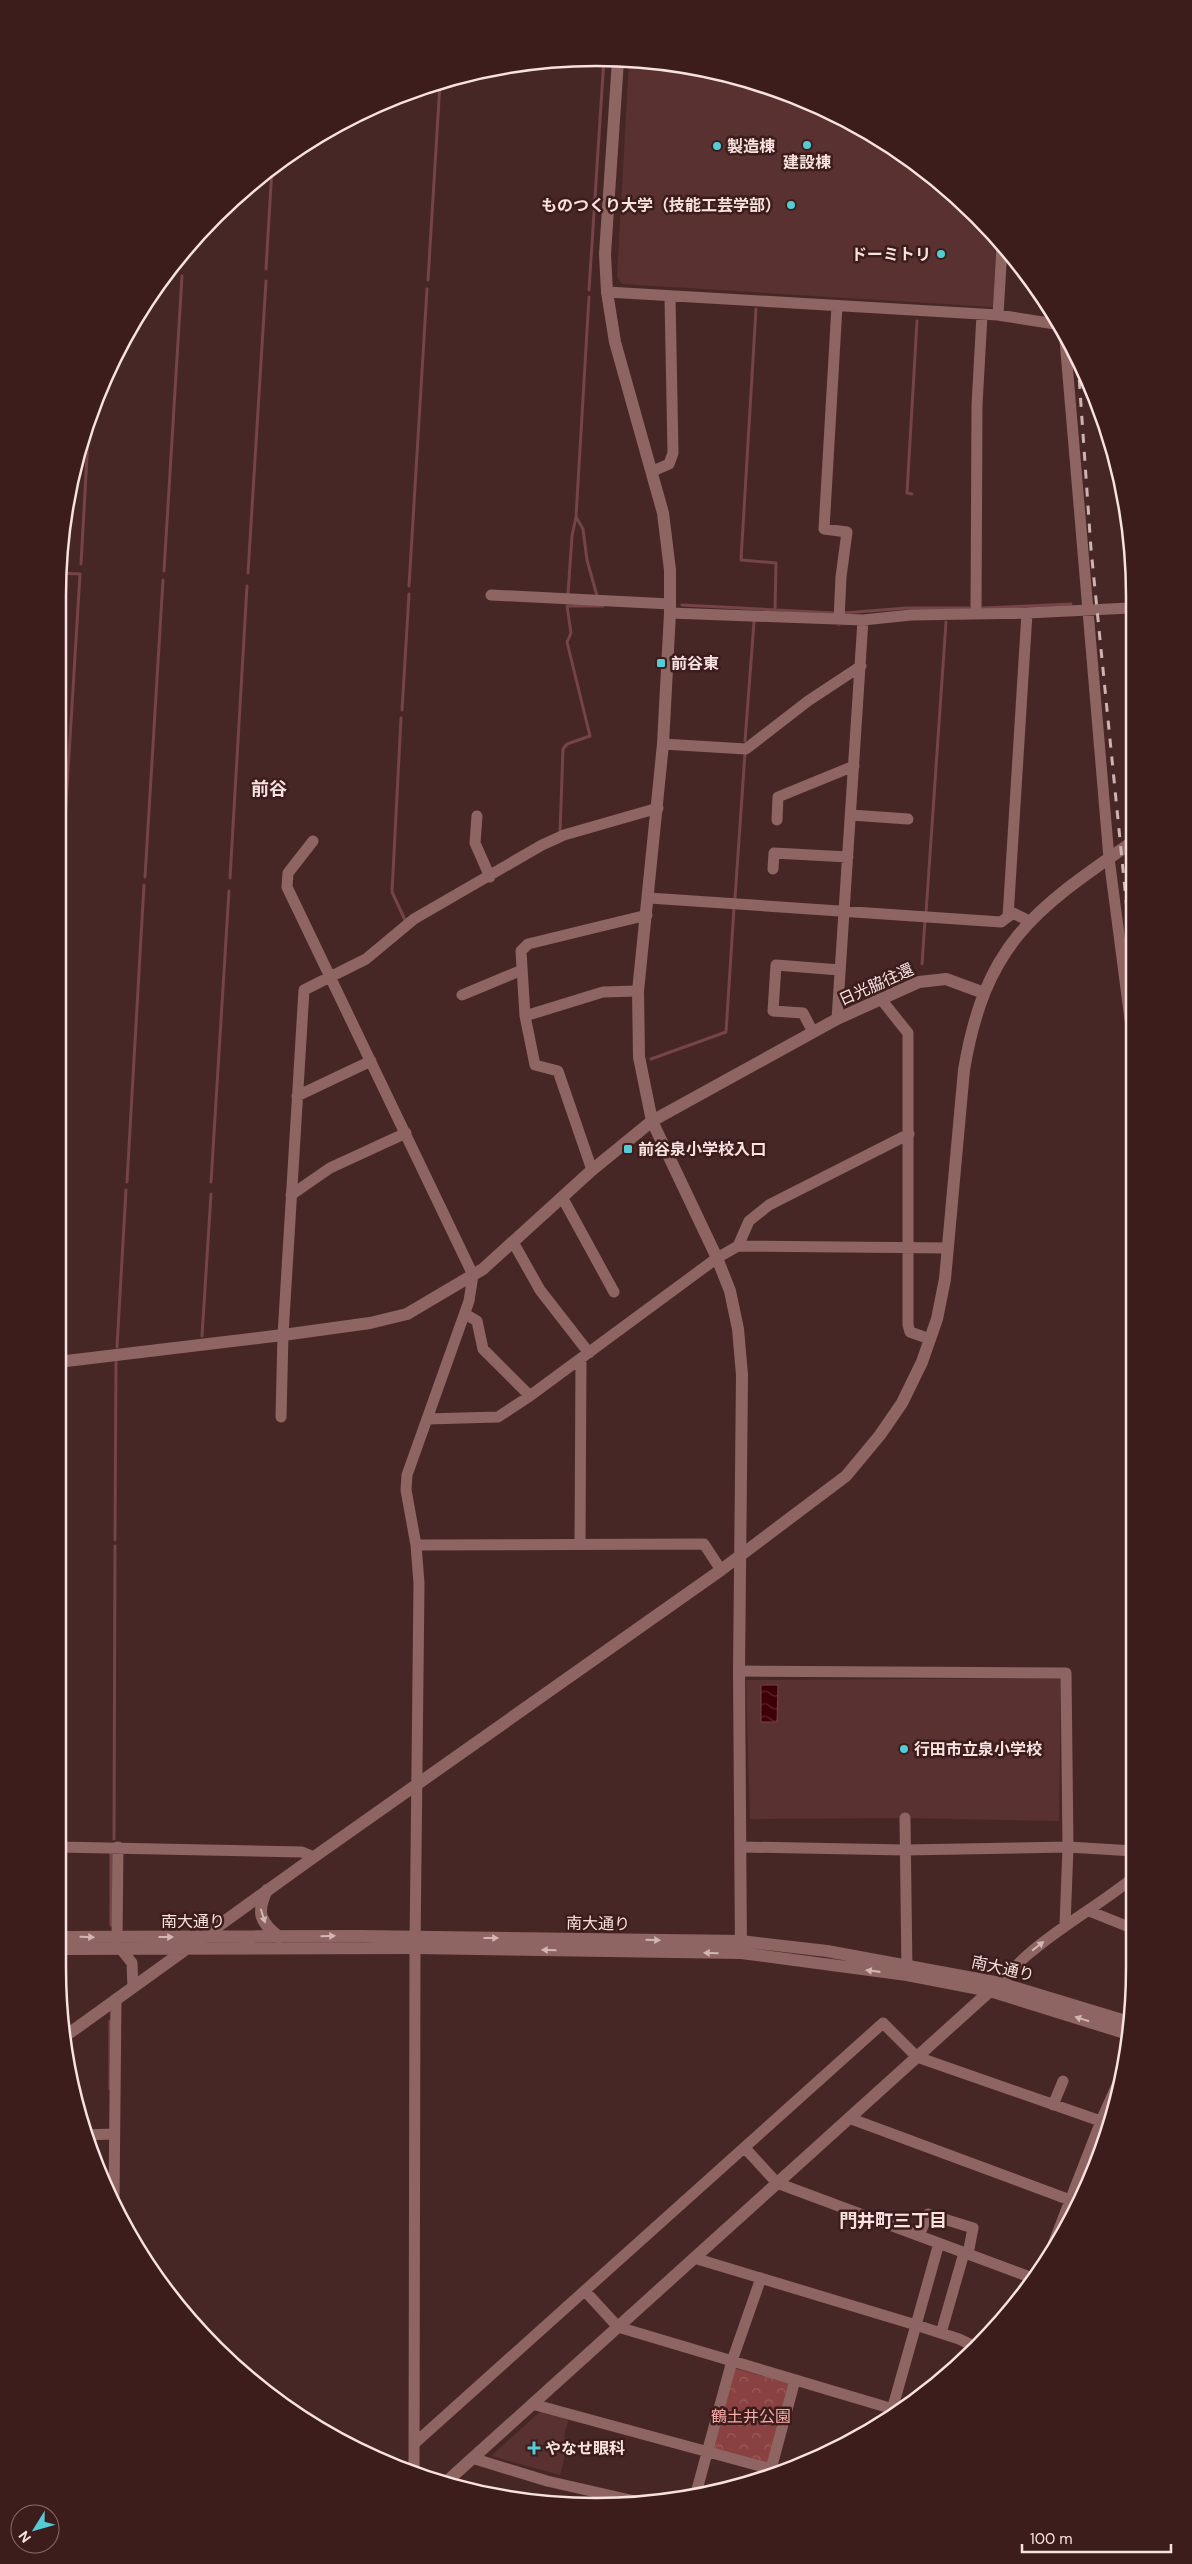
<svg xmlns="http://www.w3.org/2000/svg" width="1192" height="2564" viewBox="0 0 1192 2564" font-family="'DM Sans','Noto Sans JP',sans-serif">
  <defs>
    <pattern id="park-crowns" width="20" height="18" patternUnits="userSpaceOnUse" patternTransform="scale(1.25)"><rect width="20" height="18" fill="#894241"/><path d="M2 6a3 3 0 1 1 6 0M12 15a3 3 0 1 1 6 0" fill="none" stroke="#9a5d5c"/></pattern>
    <pattern id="water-waves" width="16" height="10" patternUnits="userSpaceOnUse" patternTransform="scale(1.25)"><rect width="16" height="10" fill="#3d0005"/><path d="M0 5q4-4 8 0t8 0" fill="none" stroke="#5a2529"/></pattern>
  </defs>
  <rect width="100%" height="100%" fill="#472726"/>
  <path fill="#583130" d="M629,61L701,68L802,98L924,169L997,242L993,307L622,284L617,277Z
    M1061,1678L1059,1821L905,1818L750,1819L746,1680Z
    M542,2410L569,2418L564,2437L569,2439L560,2475L491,2456Z"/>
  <path fill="url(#park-crowns)" d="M734,2368L791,2384L768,2465L712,2449Z"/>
  <path fill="url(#water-waves)" stroke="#754447" d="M761,1685H778L777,1722H761Z"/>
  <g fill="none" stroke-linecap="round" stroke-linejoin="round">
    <path stroke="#754447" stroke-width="3" d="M182,264L183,255
      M266,269L272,168
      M428,280L440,83
      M589,290L604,58
      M756,309L741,560L776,563L775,611
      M912,494L907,493L917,321
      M576,517L583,529L587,560L597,596
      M81,564L89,420
      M164,571L182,276
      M60,573L80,574L62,870
      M248,573L266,281
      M409,586L427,289
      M568,594L572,536L576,517L589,297
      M682,605L834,613
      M982,608L1071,604
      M844,613L907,608H969
      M402,710L409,594
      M401,718L392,892L405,920
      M745,741L754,622
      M560,832L563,749L567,744L590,736L567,642L571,633L567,606H603
      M145,877L163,580
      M230,878L247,586
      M735,898L745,753
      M926,913L946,622
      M58,950L62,879
      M922,964L925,920
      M651,1059L726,1032L734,908
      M127,1182L144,885
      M211,1182L229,891
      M202,1336L211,1194
      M117,1347L126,1190
      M115,1540L116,1362
      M114,1839L115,1546
      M111,1925V1853
      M110,2089V2021"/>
    <path stroke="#8e6563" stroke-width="11" d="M607,292L998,315L1055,324
      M837,306L824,529L847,532L841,577L839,620
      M998,315L1002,247
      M1065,340L1109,858L1131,1027
      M653,471L669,464L673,453L670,297
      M491,595L670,604
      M670,613L863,620L911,615L1027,613L1130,608
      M976,613L977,405L982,315
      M663,744L746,749L808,701L861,666
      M851,815L908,819
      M477,816L475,843L490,877
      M777,820L778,797L854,766
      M313,841L288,873L287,887L473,1275L469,1301L407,1475L406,1490L416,1545L419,1583L415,1948L414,2474
      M773,869L774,853L848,857
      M649,898L1001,922L1013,913L1029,921
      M1008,917L1027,613
      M462,995L522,970
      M880,998L908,1033V1325L910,1332L930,1339
      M525,1016L603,992L638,991
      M837,1019L863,620
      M813,1032L803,1013L773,1011L776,965L840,970
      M297,1096L371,1061
      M592,1170L558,1071L535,1065L525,1016L521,951L528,944L647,915
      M291,1195L330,1168L406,1133
      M562,1197L614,1292
      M513,1242L540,1290L589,1353
      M738,1246L749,1221L769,1205L909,1134
      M465,1314L477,1321L483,1349L530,1396
      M281,1417L283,1335L304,990L366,959L414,919L542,845L564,835L658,808
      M427,1419L498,1417L527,1398L717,1258L738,1246L948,1248
      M580,1544L581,1359
      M416,1545L704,1544L721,1570
      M739,1671L1066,1673L1068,1847L1065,1925
      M905,1818L907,1973
      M58,1847L302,1852L314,1857
      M742,1847L905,1850L1068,1847L1134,1851
      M1089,1911L1134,1929
      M117,1938L118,1847
      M121,1949L132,1963L133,1987
      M995,1987C1008,1976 1018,1962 1031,1952C1064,1924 1101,1904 1134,1877
      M1053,2105L1063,2081
      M849,2118L1078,2203
      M84,2135L114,2134
      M745,2148L777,2183L1035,2279
      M114,2202L116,1999
      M919,2236L928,2214L973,2228L968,2254
      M939,2243L916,2325L959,2339L976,2347
      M694,2258L916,2325L890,2417
      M1045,2265L1101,2121L1125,2067
      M585,2291L618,2327L893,2409
      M941,2333L964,2253
      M532,2404L782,2472
      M415,2443L883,2023L917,2057L1109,2124
      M472,2458L547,2481L639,2502
      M771,2469L795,2380
      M695,2497L732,2361L761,2278"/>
    <path stroke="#8e6563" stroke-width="12" d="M618,60L605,254L607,292L615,342L663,513L670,570V613L663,744L638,991L639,1057L652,1121L717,1258L730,1291L738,1329L742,1375L739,1671L741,1953
      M58,1362L283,1335L370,1323L407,1314L483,1269L592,1170L652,1121L837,1019L919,982L946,979L984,993
      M267,1890C256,1913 260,1922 279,1937
      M58,1937L359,1936L741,1941L827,1951L1000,1983L1129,2022
      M58,1949L415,1948L741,1953L907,1975L990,1991L1128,2034
      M64,2037L314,1857L721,1570L846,1476L880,1435L902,1403L922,1362L937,1319L945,1279L964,1070C985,945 1032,911 1131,843
      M444,2484L990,1991"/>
    <path stroke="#ccb4b3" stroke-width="3" stroke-dasharray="9 9" stroke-linecap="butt" d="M1078,362L1091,549L1131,950"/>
  </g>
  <defs><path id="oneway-solid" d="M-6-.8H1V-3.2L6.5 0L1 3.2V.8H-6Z" transform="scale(1.25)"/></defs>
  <g fill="#d2b6b4">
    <use href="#oneway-solid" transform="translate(263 1916) rotate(73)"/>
    <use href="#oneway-solid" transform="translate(328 1936) rotate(-1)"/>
    <use href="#oneway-solid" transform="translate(87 1937) rotate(1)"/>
    <use href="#oneway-solid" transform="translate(166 1937)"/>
    <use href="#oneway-solid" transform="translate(491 1938)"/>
    <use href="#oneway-solid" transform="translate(653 1940) rotate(1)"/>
    <use href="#oneway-solid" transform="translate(1038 1946) rotate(-38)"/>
    <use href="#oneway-solid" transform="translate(549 1950) rotate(-179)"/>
    <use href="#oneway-solid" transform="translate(711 1953) rotate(-179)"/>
    <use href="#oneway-solid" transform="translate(873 1971) rotate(-173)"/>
    <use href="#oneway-solid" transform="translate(1082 2019) rotate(-162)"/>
  </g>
  <g fill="#52ccd5" stroke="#3c1d1c" stroke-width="2">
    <circle cx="807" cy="145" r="5"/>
    <circle cx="717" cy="146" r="5"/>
    <circle cx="791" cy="205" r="5"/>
    <circle cx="941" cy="254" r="5"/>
    <rect x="656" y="658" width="10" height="10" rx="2.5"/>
    <rect x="623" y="1144" width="10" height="10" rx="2.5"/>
    <circle cx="904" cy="1749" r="5"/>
    <path d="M531.5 2440.5h5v5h5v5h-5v5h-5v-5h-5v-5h5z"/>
  </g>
  <g text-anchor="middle" stroke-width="5" stroke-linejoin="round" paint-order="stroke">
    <g font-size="16" font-weight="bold" fill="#f7e2e0" stroke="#3c1d1c" text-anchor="start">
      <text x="727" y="152">製造棟</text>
      <text x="807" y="168" text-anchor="middle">建設棟</text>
      <text x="781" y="211" text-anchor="end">ものつくり大学（技能工芸学部）</text>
      <text x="931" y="260" text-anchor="end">ドーミトリ</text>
      <text x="671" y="669">前谷東</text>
      <text x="638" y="1155">前谷泉小学校入口</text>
      <text x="914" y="1755">行田市立泉小学校</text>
      <text x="545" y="2454">やなせ眼科</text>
    </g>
    <g font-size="16" fill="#f7e2e0" stroke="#3c1d1c">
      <text transform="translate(876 984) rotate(-24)" y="6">日光脇往還</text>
      <text x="193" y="1927">南大通り</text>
      <text transform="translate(598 1923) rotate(1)" y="6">南大通り</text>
      <text transform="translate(1003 1968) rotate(13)" y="6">南大通り</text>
    </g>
    <g font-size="16" fill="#f7aca9" stroke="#3c1d1c">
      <text x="751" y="2422">鶴土井公園</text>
    </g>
    <g font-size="18" font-weight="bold" fill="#f7e2e0" stroke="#3c1d1c">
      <text x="269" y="795">前谷</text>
      <text x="893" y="2227">門井町三丁目</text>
    </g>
  </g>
  <path d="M0 0H1192V2564H0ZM596 66H596A530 530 0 0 1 1126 596V1968A530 530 0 0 1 596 2498H596A530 530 0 0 1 66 1968V596A530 530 0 0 1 596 66Z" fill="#3c1d1c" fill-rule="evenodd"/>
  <path fill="none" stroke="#f7e2e0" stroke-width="2.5" d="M596 66H596A530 530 0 0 1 1126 596V1968A530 530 0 0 1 596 2498H596A530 530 0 0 1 66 1968V596A530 530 0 0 1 596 66Z"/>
  <g transform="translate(35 2529) rotate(233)"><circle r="24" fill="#3c1d1c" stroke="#876c6a"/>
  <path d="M0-4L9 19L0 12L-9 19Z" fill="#52ccd5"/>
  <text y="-8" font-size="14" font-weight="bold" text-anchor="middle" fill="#f7e2e0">N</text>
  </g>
  <path d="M1022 2544v8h149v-8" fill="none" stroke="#f7e2e0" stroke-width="2.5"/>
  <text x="1030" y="2544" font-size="15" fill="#f7e2e0" stroke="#3c1d1c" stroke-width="4" paint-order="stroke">100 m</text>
</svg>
